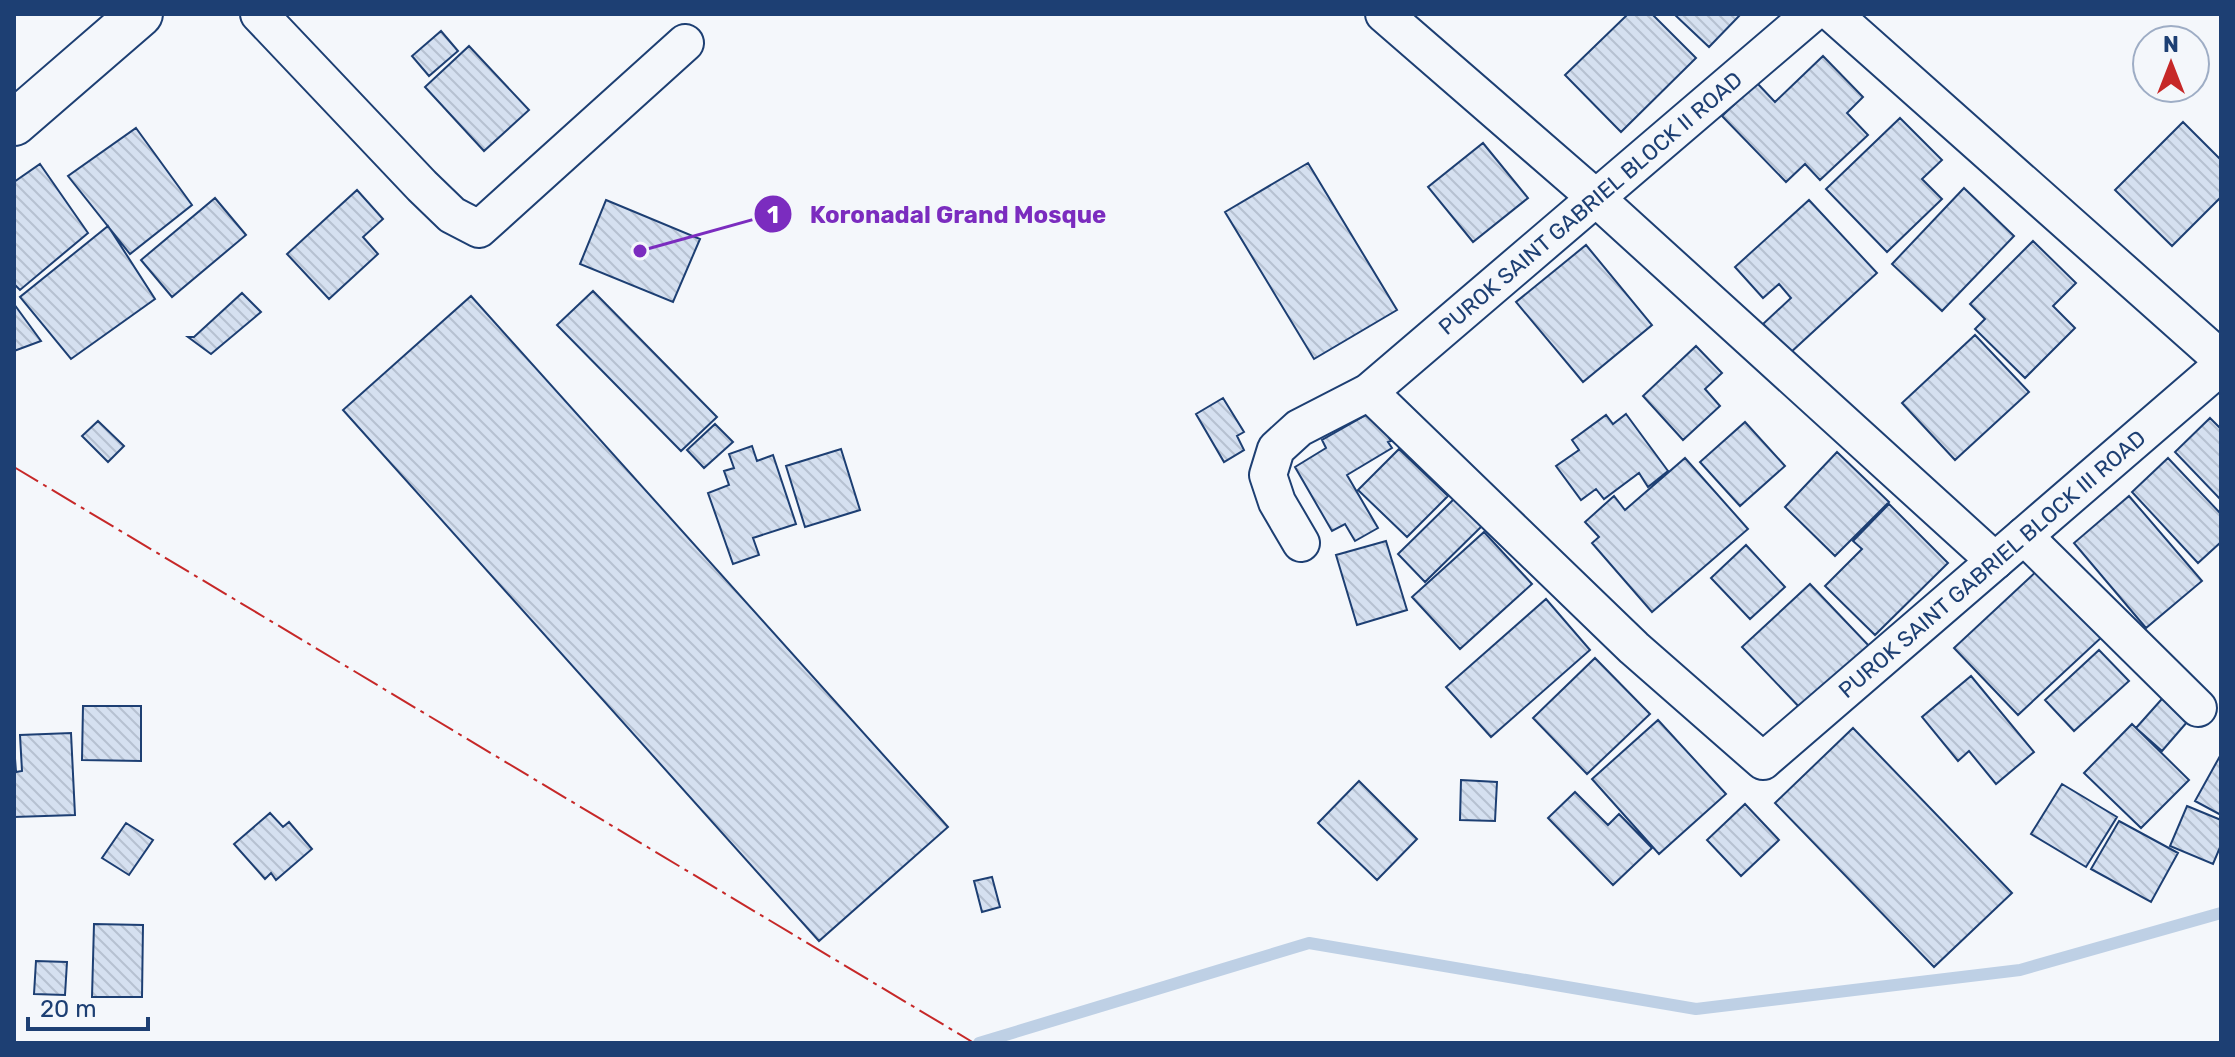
<svg xmlns="http://www.w3.org/2000/svg" width="2235" height="1057" viewBox="0 0 2235 1057" font-family="Rubik,sans-serif">
  <defs>
    <pattern id="building-back-hatch" width="6" height="6" patternUnits="userSpaceOnUse" patternTransform="scale(2)"><rect width="6" height="6" fill="#d5e0f0"/><path d="M-1 5l2 2M0 0l6 6M5-1l2 2" fill="none" stroke="#b6c1d1"/></pattern>
  </defs>
  <rect width="100%" height="100%" fill="#f4f7fb"/>
  <g fill="none" stroke-linecap="round" stroke-linejoin="round">
    <path stroke="#bed0e5" stroke-width="12" d="M979,1043L1309,943L1696,1009L2020,970L2221,913"/>
  </g>
  <path fill="url(#building-back-hatch)" stroke="#1d3f73" stroke-width="2" d="M1628,14H1652L1696,58L1621,132L1565,75Z
    M1674,14H1741L1709,47Z
    M441,31L458,51L429,76L412,56Z
    M469,46L529,110L484,151L425,87Z
    M1823,56L1863,97L1847,113L1868,135L1820,180L1805,164L1786,182L1722,116L1757,83L1775,102Z
    M1900,118L1942,160L1922,179L1942,199L1887,252L1826,189Z
    M2183,122L2221,160V197L2172,246L2115,190Z
    M136,128L192,205L130,254L68,176Z
    M1483,143L1528,198L1473,242L1428,187Z
    M1308,163L1397,310L1314,359L1225,212Z
    M40,164L88,233L20,290L14,284V182Z
    M1964,188L2014,236L1942,311L1892,264Z
    M357,190L383,219L363,237L378,254L329,299L287,254Z
    M215,198L246,235L172,297L141,260Z
    M606,200L700,239L673,302L580,264Z
    M1809,200L1877,273L1790,353L1763,324L1791,298L1779,284L1763,298L1735,267Z
    M108,226L155,299L71,359L20,297Z
    M2033,241L2076,283L2053,306L2075,328L2025,378L1975,329L1985,319L1970,304Z
    M1586,245L1652,325L1583,382L1516,302Z
    M593,291L717,417L681,451L557,325Z
    M242,293L261,312L211,354L188,337H194Z
    M471,296L948,827L819,941L343,410Z
    M14,304L41,341L14,351Z
    M1975,335L2029,392L1955,460L1902,403Z
    M1696,346L1722,373L1705,389L1720,406L1683,440L1643,396Z
    M1223,398L1244,432L1237,436L1244,450L1224,462L1196,414Z
    M1373,411L1391,441L1388,442L1392,448L1347,475L1378,528L1355,541L1345,524L1332,531L1295,467L1326,448L1322,440Z
    M1626,414L1668,471L1648,487L1639,473L1604,499L1596,489L1581,500L1556,466L1579,450L1572,440L1606,415L1613,424Z
    M2210,418L2221,429V500L2175,452Z
    M98,421L124,446L108,462L82,436Z
    M1745,422L1785,466L1740,506L1700,462Z
    M715,424L733,442L704,468L687,450Z
    M752,446L757,461L773,455L796,524L753,538L759,555L733,564L708,493L729,485L724,471L734,468L729,454Z
    M841,449L860,510L805,527L786,466Z
    M1399,449L1448,496L1407,537L1358,490Z
    M1837,452L1889,502L1835,556L1785,507Z
    M1685,458L1748,529L1652,612L1592,543L1599,537L1585,522L1614,496L1625,510Z
    M2168,458L2221,514V542L2198,563L2132,492Z
    M2129,496L2202,581L2146,628L2074,543Z
    M1455,498L1482,526L1425,582L1398,554Z
    M1889,504L1948,563L1875,635L1825,586L1862,549L1853,541Z
    M1484,532L1532,584L1460,649L1412,597Z
    M1386,541L1407,610L1357,625L1336,555Z
    M1746,545L1785,587L1750,619L1711,578Z
    M2041,567L2104,635L2018,715L1954,648Z
    M1810,584L1871,648L1803,711L1742,647Z
    M1546,599L1590,650L1491,737L1446,687Z
    M2099,650L2129,681L2074,731L2045,700Z
    M1595,658L1650,714L1587,774L1533,718Z
    M1971,676L2034,752L1996,784L1969,751L1958,761L1922,717Z
    M2169,691L2194,714L2162,751L2136,728Z
    M83,706H141V761L82,760Z
    M1658,720L1726,794L1659,854L1592,779Z
    M2132,724L2189,780L2141,828L2084,773Z
    M1853,728L2012,893L1934,967L1775,803Z
    M71,733L75,815L14,817V745L16,772L22,771L20,735Z
    M2220,756H2221V815L2195,801Z
    M1461,780L1497,782L1495,821L1460,820Z
    M1359,781L1417,839L1377,880L1318,823Z
    M2062,784L2117,817L2086,867L2031,834Z
    M1575,792L1608,825L1619,814L1652,848L1613,885L1548,818Z
    M1745,804L1779,840L1741,876L1707,840Z
    M2187,806L2221,820V845L2213,864L2170,846Z
    M270,813L283,827L289,822L312,849L276,880L271,873L265,879L234,844Z
    M2119,821L2178,853L2151,902L2091,869Z
    M126,823L153,840L129,875L102,858Z
    M992,877L1000,907L982,912L974,881Z
    M94,924L143,925L142,997H92Z
    M36,961L67,962L65,995L34,994Z"/>
  <g fill="none" stroke-linecap="round" stroke-linejoin="round">
    <g stroke="#1d3f73" stroke-width="40">
      <g id="minor">
        <path d="M259,14L422,186L452,215L479,229L685,43"/>
        <path d="M1384,14L1596,198L1995,561"/>
        <path d="M1833,14L2221,359"/>
        <path id="s1" d="M1369,392L1634,648L1763,761L2221,366"/>
        <path d="M2024,536L2198,708"/>
        <path id="s2" d="M1301,543L1277,502L1268,475L1276,449L1299,428L1369,392L1811,14"/>
      </g>
    </g>
    <g stroke="#1d3f73" stroke-width="48">
      <path id="tertiary" d="M14,123L140,14"/>
    </g>
    <use href="#minor" stroke="#f4f7fb" stroke-width="36"/>
    <use href="#tertiary" stroke="#f4f7fb" stroke-width="44"/>
    <path stroke="#c62828" stroke-width="2" stroke-dasharray="28 6 4 6" stroke-linecap="butt" d="M14,467L974,1043"/>
  </g>
  <g text-anchor="middle" stroke-width="6" stroke-linejoin="round" paint-order="stroke">
    <g font-size="22" fill="#1d3f73" stroke="#f4f7fb">
      <text dy="8" stroke="none"><textPath href="#s2" startOffset="504">PUROK SAINT GABRIEL BLOCK II ROAD</textPath></text>
      <text dy="8" stroke="none"><textPath href="#s1" startOffset="842">PUROK SAINT GABRIEL BLOCK III ROAD</textPath></text>
    </g>
  </g>
  <path fill="none" stroke="#7b2cbf" stroke-width="3" d="M640 251L773 214"/>
  <g fill="#7b2cbf" stroke="#f4f7fb" stroke-width="3">
    <circle cx="640" cy="251" r="8"/>
    <circle cx="773" cy="214" r="20"/>
  </g>
  <g font-size="24" text-anchor="middle" font-weight="bold" fill="#fff">
    <text x="773" y="223">1</text>
  </g>
  <g font-size="24" text-anchor="middle" font-weight="bold" fill="#7b2cbf" stroke="#f4f7fb" stroke-width="6" stroke-linejoin="round" paint-order="stroke">
    <text x="958" y="223">Koronadal Grand Mosque</text>
  </g>
  <rect width="2235" height="1057" fill="none" stroke="#1d3f73" stroke-width="32"/>
  <g transform="translate(2171 64)"><circle r="38" fill="#f4f7fb" stroke="#9eadc5" stroke-width="2"/>
  <path d="M0-6L14 30L0 20L-14 30Z" fill="#c62828"/>
  <text y="-12" font-size="22" font-weight="bold" text-anchor="middle" fill="#1d3f73">N</text>
  </g>
  <path d="M28 1017v12h120v-12" fill="none" stroke="#1d3f73" stroke-width="4"/>
  <text x="40" y="1017" font-size="24" fill="#1d3f73" stroke="#f4f7fb" stroke-width="6" paint-order="stroke">20 m</text>
</svg>
